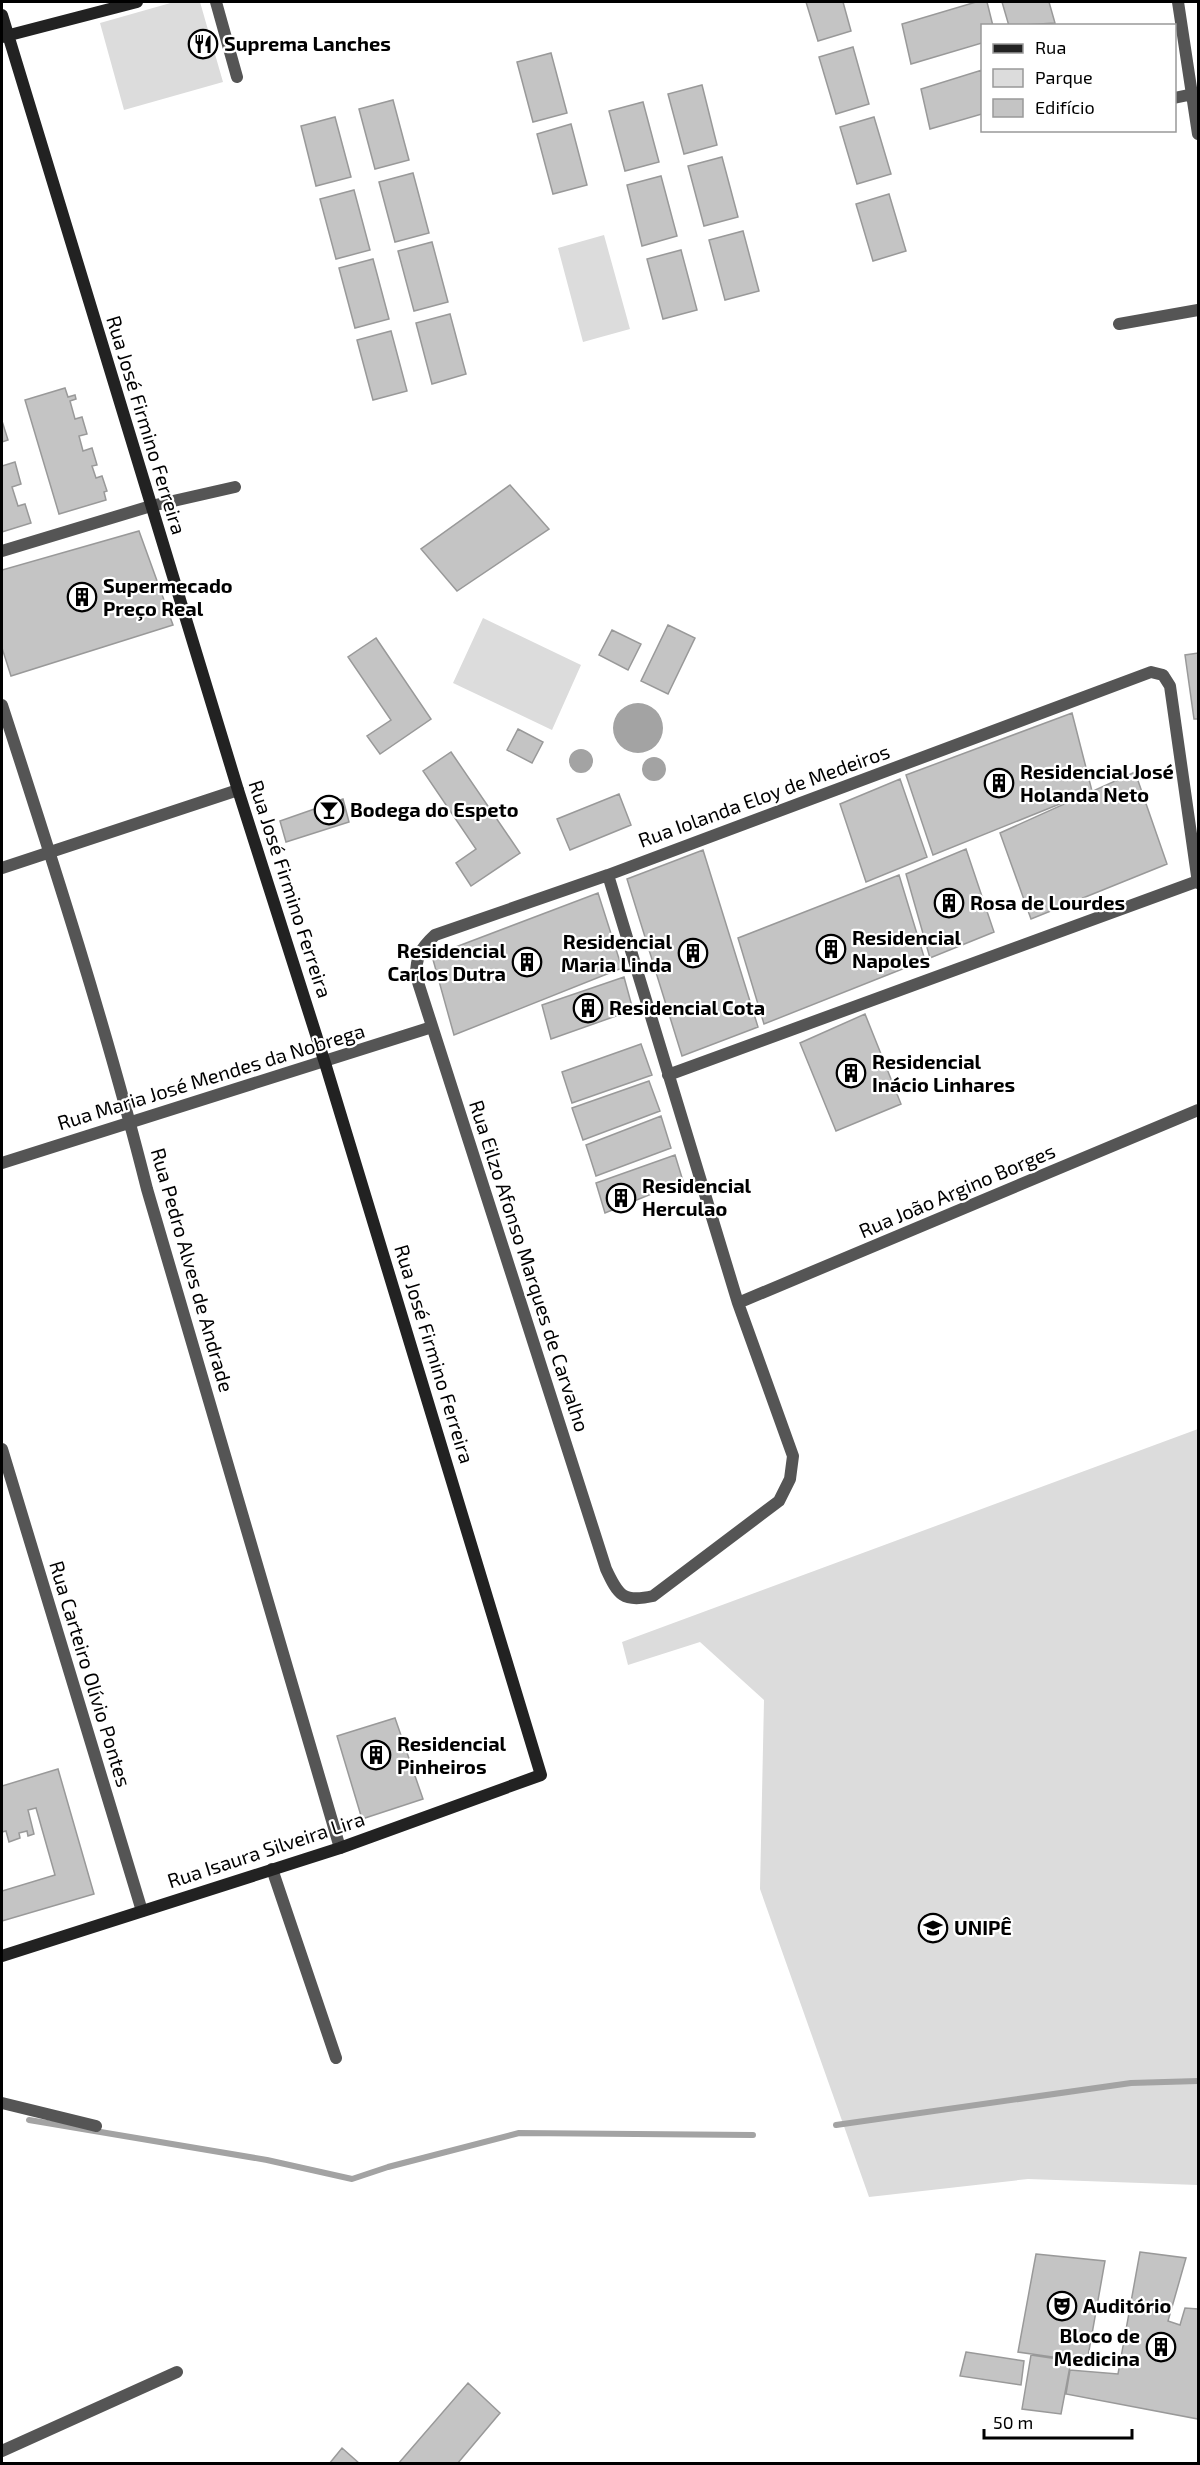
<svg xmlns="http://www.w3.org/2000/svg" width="1200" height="2465" viewBox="0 0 1200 2465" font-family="'Exo 2',sans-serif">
  <rect width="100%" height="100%" fill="#fff"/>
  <path fill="#dcdcdc" d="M174,2H200L223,82L124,110L100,23Z
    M604,235L630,329L583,342L558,248Z
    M483,618L581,665L552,730L453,683Z
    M1198,1429V2185L1028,2179L869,2197L760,1889L764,1700L700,1642L628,1665L622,1642Z"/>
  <path fill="#a3a3a3" d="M613 728a25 25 0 1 1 50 0a25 25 0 1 1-50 0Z
    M569 761a12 12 0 1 1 24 0a12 12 0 1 1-24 0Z
    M642 769a12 12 0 1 1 24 0a12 12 0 1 1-24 0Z"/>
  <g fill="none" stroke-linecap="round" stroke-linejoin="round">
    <path stroke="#a3a3a3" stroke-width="6" d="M29,2120L267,2160L352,2179L388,2167L519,2133L753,2135
      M836,2125L1131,2083L1198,2081"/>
  </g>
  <path fill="#c4c4c4" stroke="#999" stroke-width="1.5" d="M806,2H843L851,31L818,41Z
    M976,2H987L993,26H982V43L911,64L902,24Z
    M1002,2H1049L1055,23L1009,26Z
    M853,47L869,104L836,114L819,57Z
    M551,53L567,113L533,122L517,62Z
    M982,70V114L930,129L921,89Z
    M702,85L717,145L684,154L668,94Z
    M393,100L409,160L375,169L359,109Z
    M643,102L659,162L625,171L609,111Z
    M335,117L351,177L316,186L301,126Z
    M874,117L891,174L857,184L840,127Z
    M571,124L587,185L553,194L537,134Z
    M722,157L738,217L704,226L688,166Z
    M413,173L429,233L395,242L379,182Z
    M661,176L677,236L642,246L627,185Z
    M354,190L370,250L336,259L320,199Z
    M889,194L906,251L873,261L856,204Z
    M743,231L759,291L725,300L709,240Z
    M432,242L448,302L414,311L398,251Z
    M681,250L697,310L663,319L647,259Z
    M373,259L389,319L355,328L339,268Z
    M450,314L466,374L432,384L416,323Z
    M391,331L407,391L373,400L357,340Z
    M65,388L68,397L75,395L76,399L70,401L75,419L82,417L87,434L79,436L83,451L92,448L97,465L92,466L96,478L102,476L107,491L104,492L106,500L59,514L25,400Z
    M2,421L8,440L2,442Z
    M15,462L21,484L12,487L18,506L25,504L31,523L2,532V466Z
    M510,485L549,529L457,591L421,549Z
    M139,531L173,625L11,676L2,648V570Z
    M668,625L695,638L668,694L641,681Z
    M612,630L641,644L628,670L599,655Z
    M376,638L431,719L380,754L367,736L391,720L348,657Z
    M1198,653V719H1194L1185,655Z
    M1072,713L1092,791L933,855L906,775Z
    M518,729L543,742L532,763L507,750Z
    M451,752L520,853L471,886L456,863L476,849L423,771Z
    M1135,772L1167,864L1031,919L1000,833Z
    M900,779L927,857L866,882L840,804Z
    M619,794L631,825L570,850L557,819Z
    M343,799L349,822L286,842L280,821Z
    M966,849L994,932L930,958L906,874Z
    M703,850L758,1027L682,1056L627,879Z
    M899,875L925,960L764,1024L738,938Z
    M598,893L622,968L454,1035L432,956Z
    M624,977L633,1010L551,1039L542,1005Z
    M865,1014L901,1104L836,1131L800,1043Z
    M641,1044L652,1075L572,1103L562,1072Z
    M649,1081L660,1111L583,1140L572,1108Z
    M661,1116L671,1148L596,1176L586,1145Z
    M675,1155L683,1181L605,1213L596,1183Z
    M395,1718L423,1799L362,1819L337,1736Z
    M58,1769L94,1894L2,1921V1891L55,1875L36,1808L28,1810L34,1834L28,1836L27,1831L19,1833L20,1838L9,1842L6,1831L2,1832V1786Z
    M1140,2252L1186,2258L1168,2321L1180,2325L1185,2308L1198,2309V2419L1066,2394L1070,2370L1118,2374Z
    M1036,2254L1105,2261L1087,2362L1018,2352Z
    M966,2352L1024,2361L1021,2385L960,2376Z
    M1031,2355L1071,2361L1061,2414L1022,2409Z
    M468,2383L500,2413L457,2464H398Z
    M342,2448L360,2464H329Z"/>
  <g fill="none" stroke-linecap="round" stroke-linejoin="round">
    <path stroke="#555" stroke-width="12" d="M216,2L237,77
      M1178,2L1198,134
      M1174,98L1198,93
      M1119,324L1198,310
      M2,551L151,506L235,487
      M2,705C54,865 106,1026 147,1189L340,1848
      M2,868L238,790
      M608,875L738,1303L793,1456L790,1479L779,1501L653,1596C623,1603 618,1595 606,1569L416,976C416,956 421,948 435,935L608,875L1151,672L1163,675L1170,686L1198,883
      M668,1075L1198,881
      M2,1163L432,1027
      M738,1303L1198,1110
      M2,1449L142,1911
      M272,1869L336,2058
      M2,2103L96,2126
      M2,2451L177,2372"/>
    <path stroke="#222" stroke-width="12" d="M2,15L238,790L325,1063L541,1775L340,1848L2,1956
      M2,37L137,2"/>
  </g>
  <defs>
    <g id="restaurant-ring" transform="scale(1.5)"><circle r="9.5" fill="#fff" stroke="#000" stroke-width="1.5"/><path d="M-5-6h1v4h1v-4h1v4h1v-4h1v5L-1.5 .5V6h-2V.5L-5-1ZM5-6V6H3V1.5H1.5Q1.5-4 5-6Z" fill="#000"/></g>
    <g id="building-ring" transform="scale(1.5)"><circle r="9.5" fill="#fff" stroke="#000" stroke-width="1.5"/><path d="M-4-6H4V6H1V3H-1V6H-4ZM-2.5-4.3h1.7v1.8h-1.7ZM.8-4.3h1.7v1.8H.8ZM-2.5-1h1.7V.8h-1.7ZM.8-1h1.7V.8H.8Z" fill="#000"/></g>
    <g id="bar-ring" transform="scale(1.5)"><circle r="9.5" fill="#fff" stroke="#000" stroke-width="1.5"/><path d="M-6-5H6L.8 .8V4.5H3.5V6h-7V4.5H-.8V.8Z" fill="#000"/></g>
    <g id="university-ring" transform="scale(1.5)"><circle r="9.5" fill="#fff" stroke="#000" stroke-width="1.5"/><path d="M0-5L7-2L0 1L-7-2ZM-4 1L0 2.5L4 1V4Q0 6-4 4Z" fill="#000"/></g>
    <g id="theatre-ring" transform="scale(1.5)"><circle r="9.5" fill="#fff" stroke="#000" stroke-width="1.5"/><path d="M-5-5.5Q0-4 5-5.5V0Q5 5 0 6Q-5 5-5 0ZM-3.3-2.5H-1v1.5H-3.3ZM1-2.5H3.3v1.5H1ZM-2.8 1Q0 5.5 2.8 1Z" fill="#000"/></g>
  </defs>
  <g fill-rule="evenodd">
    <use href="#restaurant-ring" x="203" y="44"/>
    <use href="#building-ring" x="82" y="597"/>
    <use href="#building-ring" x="999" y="783"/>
    <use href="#bar-ring" x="329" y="810"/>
    <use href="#building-ring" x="949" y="903"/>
    <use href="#building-ring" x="831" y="949"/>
    <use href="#building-ring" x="693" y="953"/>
    <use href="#building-ring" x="527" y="962"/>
    <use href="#building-ring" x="588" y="1008"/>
    <use href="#building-ring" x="851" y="1073"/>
    <use href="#building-ring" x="621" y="1198"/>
    <use href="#building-ring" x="376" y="1755"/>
    <use href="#university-ring" x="933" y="1928"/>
    <use href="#theatre-ring" x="1062" y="2306"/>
    <use href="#building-ring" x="1161" y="2347"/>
  </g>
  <g text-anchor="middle" stroke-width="4.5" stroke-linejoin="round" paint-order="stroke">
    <g font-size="20" font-weight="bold" fill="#000" stroke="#fff" text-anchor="start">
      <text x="224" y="51">Suprema Lanches</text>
      <text x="103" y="593">Supermecado<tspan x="103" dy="23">Preço Real</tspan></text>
      <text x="1020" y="779">Residencial José<tspan x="1020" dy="23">Holanda Neto</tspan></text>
      <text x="350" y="817">Bodega do Espeto</text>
      <text x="970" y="910">Rosa de Lourdes</text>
      <text x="852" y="945">Residencial<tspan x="852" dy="23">Napoles</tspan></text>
      <text x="672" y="949" text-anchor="end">Residencial<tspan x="672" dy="23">Maria Linda</tspan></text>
      <text x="506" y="958" text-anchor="end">Residencial<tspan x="506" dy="23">Carlos Dutra</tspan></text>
      <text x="609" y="1015">Residencial Cota</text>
      <text x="872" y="1069">Residencial<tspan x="872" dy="23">Inácio Linhares</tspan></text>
      <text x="642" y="1193">Residencial<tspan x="642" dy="23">Herculao</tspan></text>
      <text x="397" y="1751">Residencial<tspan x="397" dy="23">Pinheiros</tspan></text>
      <text x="954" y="1935">UNIPÊ</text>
      <text x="1083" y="2313">Auditório</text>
      <text x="1140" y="2343" text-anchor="end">Bloco de<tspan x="1140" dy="23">Medicina</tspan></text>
    </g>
    <g font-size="20" fill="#000" stroke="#fff">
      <text transform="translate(146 425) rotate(73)" y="7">Rua José Firmino Ferreira</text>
      <text transform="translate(764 796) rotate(-20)" y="7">Rua Iolanda Eloy de Medeiros</text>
      <text transform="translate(290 889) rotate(72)" y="7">Rua José Firmino Ferreira</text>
      <text transform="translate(211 1077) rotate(-17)" y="7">Rua Maria José Mendes da Nobrega</text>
      <text transform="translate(957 1191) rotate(-23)" y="7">Rua João Argino Borges</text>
      <text transform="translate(529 1266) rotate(72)" y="7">Rua Eilzo Afonso Marques de Carvalho</text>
      <text transform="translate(192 1270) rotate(74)" y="7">Rua Pedro Alves de Andrade</text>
      <text transform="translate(434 1354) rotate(73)" y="7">Rua José Firmino Ferreira</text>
      <text transform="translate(90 1674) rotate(73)" y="7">Rua Carteiro Olívio Pontes</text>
      <text transform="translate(266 1850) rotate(-18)" y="7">Rua Isaura Silveira Lira</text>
    </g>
  </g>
  <rect width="1200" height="2465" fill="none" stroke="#000000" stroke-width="6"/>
  <rect x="981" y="24" width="195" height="108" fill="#ffffff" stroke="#999999" stroke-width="1.5"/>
  <rect x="993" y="44" width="30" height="9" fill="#222222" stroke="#999999" stroke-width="1.5"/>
  <text x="1035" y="54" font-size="18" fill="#000000">Rua</text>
  <rect x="993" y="69" width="30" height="18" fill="#dcdcdc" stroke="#999999" stroke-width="1.5"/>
  <text x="1035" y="84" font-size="18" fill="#000000">Parque</text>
  <rect x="993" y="99" width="30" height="18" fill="#c4c4c4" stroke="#999999" stroke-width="1.5"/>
  <text x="1035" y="114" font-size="18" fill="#000000">Edifício</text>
  <path d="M984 2429v9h148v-9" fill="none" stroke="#000000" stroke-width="3"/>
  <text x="993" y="2429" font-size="18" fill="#000000" stroke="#ffffff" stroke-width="4.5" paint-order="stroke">50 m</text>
</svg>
